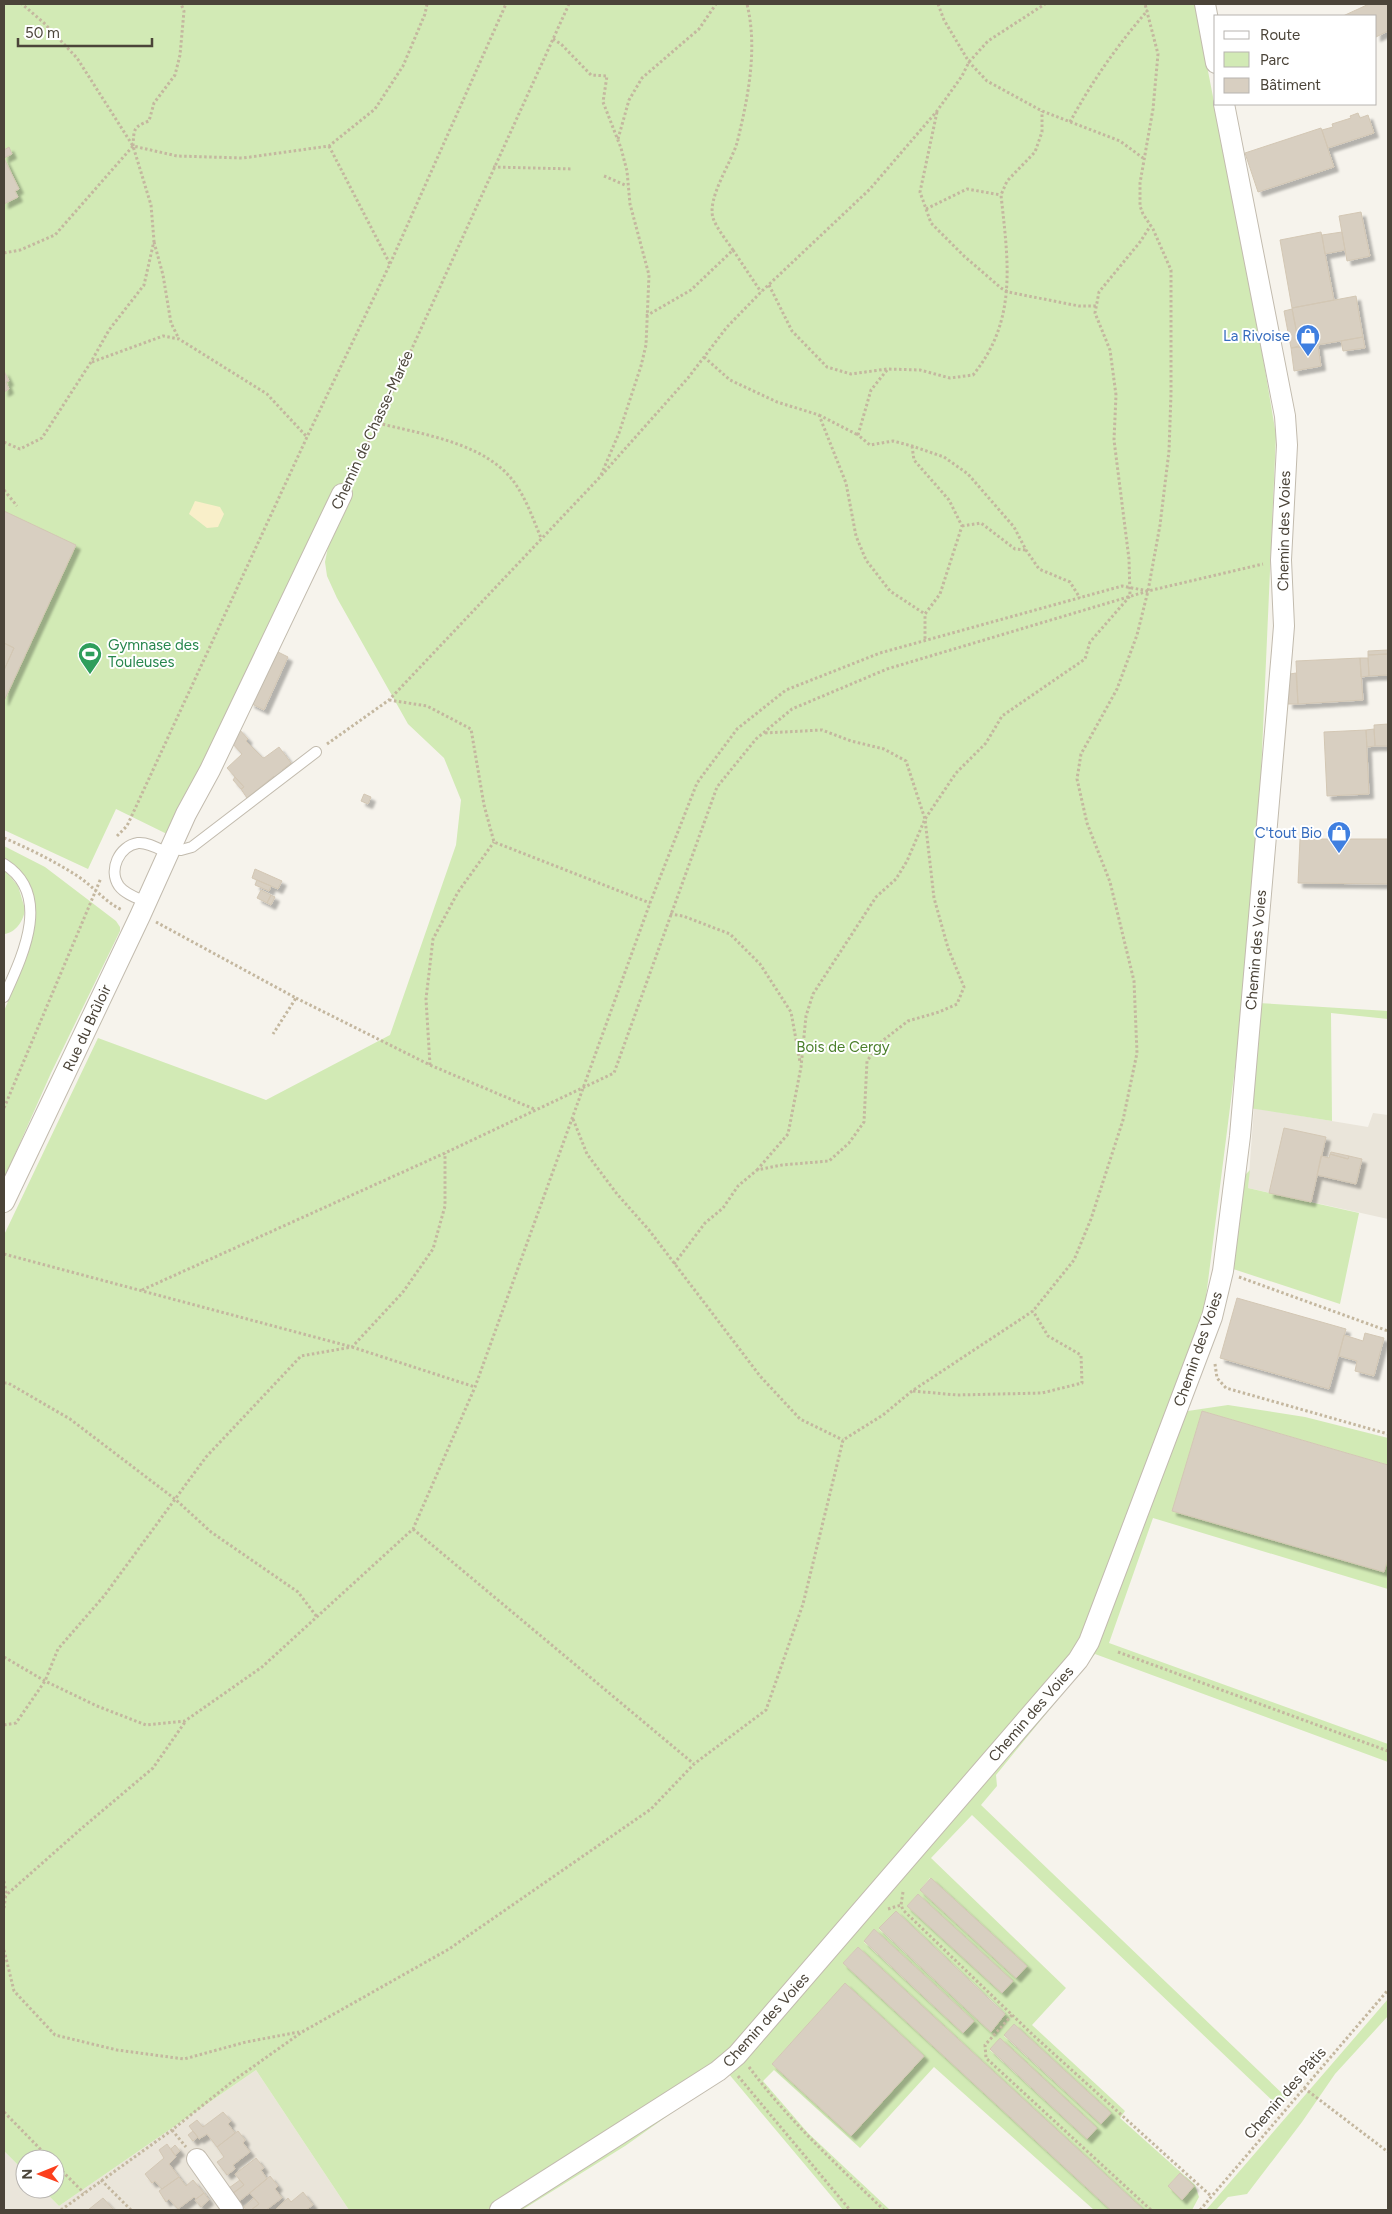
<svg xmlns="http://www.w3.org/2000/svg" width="1392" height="2214" viewBox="0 0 1392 2214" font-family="Figtree,sans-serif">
  <defs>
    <filter id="shadow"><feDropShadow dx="4.5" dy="4.5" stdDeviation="1" flood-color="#0004"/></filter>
  </defs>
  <rect width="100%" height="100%" fill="#f6f3ec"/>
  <path fill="#eae5da" d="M1254,1108L1368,1127L1373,1113L1388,1115V1219L1248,1188Z
    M256,2070L349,2210H4V2151L25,2172V2189H42L59,2206Z"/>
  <path fill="#d2eab5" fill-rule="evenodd" d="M4,4H1195L1259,334L1276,435L1255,910L1205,1305L1094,1630L729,2065L588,2161L644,2127L732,2064L771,2022L1009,1749L1089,1655L1181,1412L1228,1405L1305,1417L1388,1438V1465L1202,1411L1173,1511L1384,1572L1388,1558V1589L1153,1518L1109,1643L1388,1744V1762L1095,1654L996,1775L997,1786L981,1805L1286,2097L1278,2106L972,1815L931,1858L1066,1988L1032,2025L1125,2111L1120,2118L1195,2185L1199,2197L1192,2210H1144L858,1947L843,1963L1111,2210H1094L934,2067L860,2148L774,2070L763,2081L808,2133L890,2210H843L728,2073L625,2146L522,2210H349L256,2070L59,2206L42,2189H55V2159H25V2172L4,2151V1235L98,1038L266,1100L390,1035L456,845L461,800L444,758L408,724L337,598L327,576L325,562L329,542L353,493L338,484L169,835L116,809L88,869L4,830V392L9,388L6,382L9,380L4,371V204L18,197L15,191L19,189L4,158L11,154L9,148L4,150ZM930,1878L1026,1966L1016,1978L920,1890ZM918,1894L1012,1981L1002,1993L907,1906ZM896,1911L1005,2013L991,2032L879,1929ZM875,1930L974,2021L963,2033L864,1942ZM845,1984L924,2056L851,2136L772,2064ZM1014,2024L1111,2113L1101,2124L1004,2036ZM1000,2039L1097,2128L1087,2139L990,2050ZM1180,2173L1194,2186L1182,2200L1168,2186Z
    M4,846L45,867L116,921L120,927V931L51,1073L4,1179V1011L23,965L34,928L24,877L15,865L4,858Z
    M4,869L18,886L25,909C24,920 16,933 4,934Z
    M1258,1003L1388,1011V1019L1331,1013L1332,1121L1249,1108Z
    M1250,1170L1248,1188L1359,1213L1340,1304L1227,1267L1241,1179Z
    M1388,1999V2016L1335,2074L1302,2122L1247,2194L1228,2197L1216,2210H1206Z"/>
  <path fill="#f9efc9" d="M195,501L220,507L224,514L218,527L207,528L189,514Z"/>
  <path fill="#d8cfc1" stroke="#d3c7b4" filter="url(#shadow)" d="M1369,4H1388V31L1376,37V16H1343Z
    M1358,113L1360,118L1368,115L1374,133L1328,148L1322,130L1333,127L1332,124L1351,118L1350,116Z
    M1321,128L1334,167L1258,192L1245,153Z
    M9,147L12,154L4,158V150Z
    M4,158L19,189L15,191L18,197L4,204Z
    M1361,212L1370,256L1347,261L1339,216Z
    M1321,232L1334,300L1292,308L1280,240Z
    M1342,232L1345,250L1325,254L1322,235Z
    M1356,296L1363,337L1300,348L1292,308Z
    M1292,309L1299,346L1291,348L1284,311Z
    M1363,337L1365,348L1343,351L1341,341Z
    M1318,345L1321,366L1294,371L1291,348Z
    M4,371L9,381L6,382L9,389L4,392Z
    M4,511L76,545L4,701V670L14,648L4,643Z
    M4,643L14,648L4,670Z
    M274,650L288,657L264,710L250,703Z
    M1388,650V654L1368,655V651Z
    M1388,654V675L1369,676L1368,655Z
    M1360,658H1368L1369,676L1361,677Z
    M1360,658L1363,700L1298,704L1296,661Z
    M1296,673L1298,704H1288L1290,674Z
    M1388,724V746H1375L1374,725Z
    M238,728L248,739L246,741L262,757L264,758L279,747L291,763L282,770L284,772L275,779L274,776L247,798L241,789L244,787L227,768L242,754L231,742Z
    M1374,729L1375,746L1367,747L1366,730Z
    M1366,730L1369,794L1327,796L1324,732Z
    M235,777L244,787L241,789L233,780Z
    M364,794L371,797L368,804L361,801Z
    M1300,839H1388V884L1298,883Z
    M255,869L282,881L278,889L252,878Z
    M257,880L271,886L269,891L255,885Z
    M261,890L271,895L267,903L257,898Z
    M271,895L275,897L271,905L267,903Z
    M1284,1128L1326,1137L1311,1202L1269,1193Z
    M1331,1152L1349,1156L1348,1159L1330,1154Z
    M1330,1154L1348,1159L1349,1156L1362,1159L1356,1184L1317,1175L1321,1156L1329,1158Z
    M1237,1298L1346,1329L1329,1389L1220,1358Z
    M1365,1333L1384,1338L1374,1376L1355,1371L1357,1361L1339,1356L1344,1335L1363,1341Z
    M1202,1411L1388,1465V1558L1384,1572L1172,1511Z
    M931,1878L1027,1966L1016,1978L920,1890Z
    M918,1894L1013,1981L1002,1993L907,1906Z
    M896,1911L1005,2014L991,2032L879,1928Z
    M874,1929L974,2021L963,2033L864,1941Z
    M858,1947L1144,2210H1111L843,1963Z
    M845,1983L924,2056L851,2136L772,2064Z
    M1014,2024L1111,2113L1101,2124L1004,2035Z
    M1000,2038L1097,2128L1087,2139L990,2049Z
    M223,2112L231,2121L228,2124L235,2133L217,2147L207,2134L199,2139L189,2126L197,2120L203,2127Z
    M193,2131L198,2137L193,2141L188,2135Z
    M238,2131L245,2140L243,2143L250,2152L233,2165L235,2169L227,2175L217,2162L224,2157L217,2147Z
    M167,2144L176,2157L169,2164L179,2177L162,2189L155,2181L152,2183L145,2174L164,2158L159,2150Z
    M175,2145L180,2151L175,2155L171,2149Z
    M256,2158L264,2168L261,2170L267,2179L237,2203L231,2195L244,2185L235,2174Z
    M1180,2173L1194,2186L1182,2200L1168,2186Z
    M270,2176L278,2186L275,2189L282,2198L266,2210H251L259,2204L250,2193Z
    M179,2177L186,2186L193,2180L204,2193L196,2199L194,2197L178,2209L169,2199L166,2202L159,2191Z
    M240,2180L244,2185L233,2193L229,2188Z
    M303,2192L313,2205L306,2210H275L288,2198L291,2202Z
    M204,2193L209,2200L201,2207L195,2200Z
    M103,2198L114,2210H88Z
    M254,2198L259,2204L251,2210H246L244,2207Z"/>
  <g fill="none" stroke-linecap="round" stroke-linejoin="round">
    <g stroke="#c2bbae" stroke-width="12">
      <path id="lane" d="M170,848L181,850L192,847L316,752
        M4,864C53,895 22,957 4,997
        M146,902C137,898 125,894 119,886C108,870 119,846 138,843C148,842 159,849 168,853"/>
    </g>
    <g stroke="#c2bbae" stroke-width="22">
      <path id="street" d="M1205,4L1216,63
        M4,1202L140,916L186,814L210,770L342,494
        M197,2159L233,2210
        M500,2210L718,2071L737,2055L1078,1660L1089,1642L1212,1317L1223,1271L1240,1136L1282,651L1284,626L1281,560L1287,445L1285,416L1224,104"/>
    </g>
    <path stroke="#c4b79f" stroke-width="3" stroke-dasharray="2.5 2.5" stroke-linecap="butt" d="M938,4L944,20L969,62L987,81L1042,111L1120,141L1143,158
      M553,39L561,44L591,75L607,76L603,102L621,148L627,171L630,204L649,275L646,345L641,366L619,433L601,475
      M937,112L920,192L931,223L964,256L1001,288L1008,292L1079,306H1096
      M1070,122C1091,83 1118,44 1148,10
      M618,139L629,100L642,78L699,29L716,4
      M133,146C134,129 133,127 149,121L154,103L175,75L180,55L184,11L181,4
      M329,146L390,264
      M493,167L573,169
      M604,176L627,186
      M926,209L967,189L1001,195
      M154,242L163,275L171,323L179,339
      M733,250L761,292
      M4,253L20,250L55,235L133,146L177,156L243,158L329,146L375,109L403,66L425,14L427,4
      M769,285L792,331L827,367L851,374L887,369L920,370L950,378L973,375C1018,320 1008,261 1001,195L1007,181L1035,152L1042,132V111
      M646,316L691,290L733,250C727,241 717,229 713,218C707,198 731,163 737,143C748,98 758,49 747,4
      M704,357L730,380L777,402L819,415L846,483L856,536L866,560L890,591L925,614
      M92,362L163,336L179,339L267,394L307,437
      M887,370L871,390L858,435L870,445L893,441L912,446L944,457L968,474L1014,527L1026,550L1039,569L1070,582L1080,598
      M819,415L858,435
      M378,423C417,433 471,441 502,469C522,486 531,514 541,538
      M4,442L20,449L42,438L91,362L109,330L144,285L154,241L151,205L133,146L77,58L44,23L22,4
      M912,446L914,460L949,500L962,526L940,594L925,614V641
      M350,478L378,423L569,4
      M4,490L17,506
      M962,526L981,523L1015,549L1026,550
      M389,700L427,706L471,729L484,805L494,842L650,903
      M327,744L389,700L600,477L688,378L727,327L761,292L870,189L937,111L962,76L969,62L988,41L1045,4
      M117,836L127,826L307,437L390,264L506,4
      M4,838C30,849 56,862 79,877C95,888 105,902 122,910
      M670,914L683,916L730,934L760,964L791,1012L800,1062
      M156,922L296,998L273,1034
      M296,998L430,1065L534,1109
      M430,1065L426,999L433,939L458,892L494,842
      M4,1108L101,878
      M573,1119L587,1154L617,1194L649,1230L760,1376L800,1419L843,1440
      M757,1170L788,1134L801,1067L806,1016L813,994L876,897L896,879L907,861L925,819L906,761L884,749L851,741L822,730L764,733
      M4,1254L352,1347L475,1387
      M674,1264L705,1223L723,1208L738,1186L757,1170L782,1165L829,1161L849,1143L864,1122L867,1061L881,1042L908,1021L939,1012L957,1004L964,987L948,948L934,898L925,819L956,773L986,743L1002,716L1085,659L1090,642L1130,596L1129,559L1114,440L1116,395L1110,350L1095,313L1099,292L1140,242L1151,225
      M1239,1277L1388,1331
      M142,1290L445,1153L614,1073L717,787L756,739L792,709L887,669L1148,591L1263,564
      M1215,1364L1217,1378L1226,1388L1388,1434
      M4,1383H8L70,1419L175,1499L211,1532L298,1592L317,1617
      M913,1391L957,1395L1042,1393L1082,1383L1081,1355L1048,1336L1033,1311
      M413,1529L694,1764
      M1118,1652L1388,1751
      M4,1657L45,1681L97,1706L146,1725L185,1721L262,1667L413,1529L475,1387L650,903L697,783L737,729L786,690L880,653L1122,586L1148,591
      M4,1725L16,1723L45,1681L58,1649L104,1596L206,1457L301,1356L352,1347L403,1292L433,1249L445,1206V1153
      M4,1881L6,1893L4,1908
      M903,1892L901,1905L903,1910L1033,2035L1211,2196
      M4,1897L82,1828L153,1768L185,1722
      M888,1909L901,1905
      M4,1950L14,1991L55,2035L117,2050L184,2059L246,2042L299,2032
      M1012,2015L985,2045L986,2058L1151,2210
      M749,2067C789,2121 836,2164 884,2210
      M738,2076L850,2210
      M1304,2088L1388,2152
      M4,2112L50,2159
      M172,2130L186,2147
      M55,2164L84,2193
      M101,2180L131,2210
      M61,2210L172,2130L233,2081L302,2032L449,1949L651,1809L694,1764L766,1710L803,1604L843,1440L883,1415L912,1391L1033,1311L1074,1260L1091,1219L1123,1120L1137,1053L1134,981L1110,882L1087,823L1077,779L1081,754L1117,689L1137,635L1148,591L1160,525L1169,451L1171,394V270L1153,229L1143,214L1140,206V183L1153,109L1158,54L1145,4
      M1200,2210L1388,1990"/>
    <use href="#lane" stroke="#fff" stroke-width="10"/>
    <use href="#street" stroke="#fff" stroke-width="20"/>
  </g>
  <defs>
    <g id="shop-pin" transform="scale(1.25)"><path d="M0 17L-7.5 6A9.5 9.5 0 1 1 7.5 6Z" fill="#3f7fe0" stroke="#fff"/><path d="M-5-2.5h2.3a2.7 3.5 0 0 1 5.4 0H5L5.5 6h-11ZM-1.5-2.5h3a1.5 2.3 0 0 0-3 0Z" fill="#fff"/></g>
    <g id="stadium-pin" transform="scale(1.25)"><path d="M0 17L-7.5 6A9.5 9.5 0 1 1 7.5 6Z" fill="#2e9e5b" stroke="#fff"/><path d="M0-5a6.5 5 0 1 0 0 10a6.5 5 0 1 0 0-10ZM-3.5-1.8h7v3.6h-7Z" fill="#fff"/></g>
  </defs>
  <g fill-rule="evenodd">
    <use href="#shop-pin" x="1308" y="336"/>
    <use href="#stadium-pin" x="90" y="654"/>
    <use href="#shop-pin" x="1339" y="833"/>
  </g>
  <g text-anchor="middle" stroke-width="4" stroke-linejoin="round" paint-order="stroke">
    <g font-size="15" fill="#366cbe" stroke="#fff" text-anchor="end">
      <text x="1290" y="341">La Rivoise</text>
      <text x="1322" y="838">C'tout Bio</text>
    </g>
    <g font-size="15" fill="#4b4439" stroke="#fff">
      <text transform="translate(372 430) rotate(-65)" y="5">Chemin de Chasse-Marée</text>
      <text transform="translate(1284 531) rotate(-89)" y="5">Chemin des Voies</text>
      <text transform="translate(1256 950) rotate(-85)" y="5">Chemin des Voies</text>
      <text transform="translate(87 1028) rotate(-65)" y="5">Rue du Brûloir</text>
      <text transform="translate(1198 1349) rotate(-71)" y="5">Chemin des Voies</text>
      <text transform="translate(1031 1714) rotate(-49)" y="5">Chemin des Voies</text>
      <text transform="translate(766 2020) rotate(-48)" y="5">Chemin des Voies</text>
      <text transform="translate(1285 2093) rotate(-49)" y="5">Chemin des Pâtis</text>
    </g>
    <g font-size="15" fill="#27864d" stroke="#fff" text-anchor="start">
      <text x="108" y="650">Gymnase des<tspan x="108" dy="17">Touleuses</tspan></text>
    </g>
    <g font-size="15" fill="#4a7f2a" stroke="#fff">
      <text x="843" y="1052">Bois de Cergy</text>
    </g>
  </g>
  <rect width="1392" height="2214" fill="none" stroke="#4b4439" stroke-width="10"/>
  <rect x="1214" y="15" width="162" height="90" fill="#ffffff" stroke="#b7b4b0"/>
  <rect x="1224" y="31" width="25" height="8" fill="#ffffff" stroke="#b7b4b0"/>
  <text x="1260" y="40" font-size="15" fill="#4b4439">Route</text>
  <rect x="1224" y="52" width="25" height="15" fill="#d2eab5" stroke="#b7b4b0"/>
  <text x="1260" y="65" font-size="15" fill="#4b4439">Parc</text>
  <rect x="1224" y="78" width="25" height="15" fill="#d8cfc1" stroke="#b7b4b0"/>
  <text x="1260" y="90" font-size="15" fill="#4b4439">Bâtiment</text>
  <g transform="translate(40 2174) rotate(269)"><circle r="24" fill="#ffffff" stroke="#b7b4b0"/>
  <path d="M0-4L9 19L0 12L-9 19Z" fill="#fc3f1d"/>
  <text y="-8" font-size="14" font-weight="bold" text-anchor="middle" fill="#4b4439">N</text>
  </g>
  <path d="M18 38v8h134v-8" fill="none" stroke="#4b4439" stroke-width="2.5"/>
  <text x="25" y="38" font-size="15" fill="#4b4439" stroke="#ffffff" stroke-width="4" paint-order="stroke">50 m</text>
</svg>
